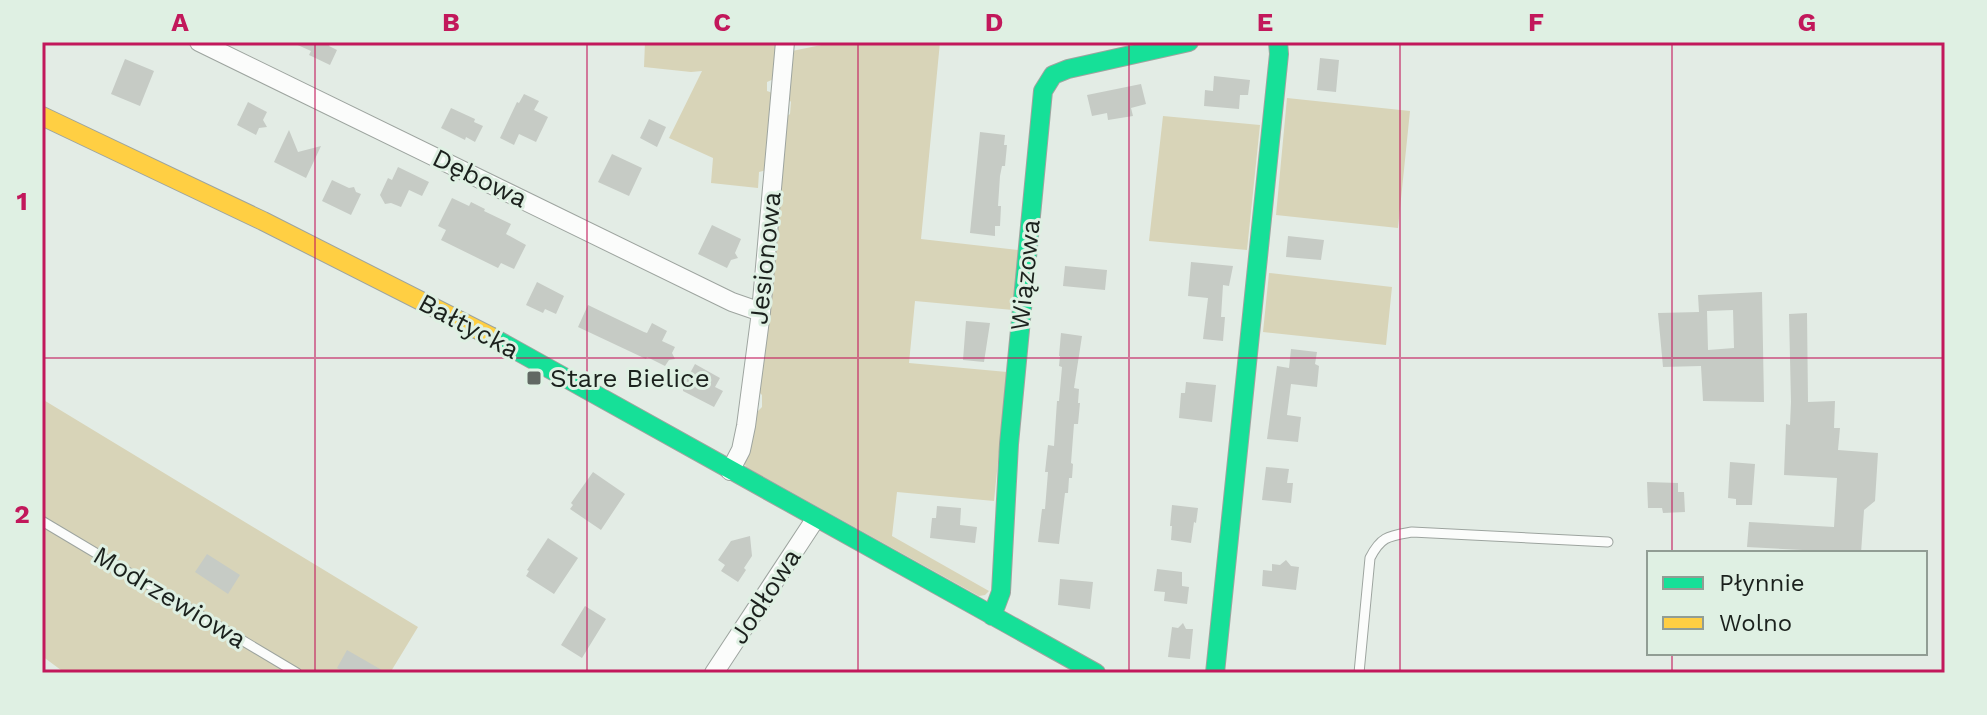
<svg xmlns="http://www.w3.org/2000/svg" width="1987" height="715" viewBox="0 0 1987 715" font-family="'Work Sans',sans-serif">
  <rect width="100%" height="100%" fill="#e3ece5"/>
  <path fill="#d8d4b8" d="M645,42H779L776,78L767,82V91L770,92L775,96L769,167L763,171L759,172L758,188L711,183L713,158L669,138L702,71L691,72L644,67Z
    M836,42H940L921,239L1019,250L1013,310L915,301L909,363L1007,372L994,501L897,492L892,536L989,591L985,595L979,596L746,467L744,462L756,413L762,407V395L758,391L785,118L790,114L791,102L788,98L792,51Z
    M1287,98L1410,111L1398,228L1276,215Z
    M1163,116L1260,125L1247,250L1149,241Z
    M1269,273L1392,287L1386,345L1263,332Z
    M42,399L418,627L390,673H65L42,656Z"/>
  <path fill="#c6cbc5" fill-rule="evenodd" d="M291,42H331L329,46L337,50L330,65L309,55L311,51Z
    M1320,58L1339,60L1336,92L1317,90Z
    M125,59L154,71L140,106L111,94Z
    M1214,76L1250,80L1248,95H1240L1239,109L1204,106L1205,90L1213,91Z
    M1141,84L1146,104L1131,108L1133,116L1108,120L1107,113L1092,116L1087,95Z
    M524,94L539,101L534,110L548,117L536,142L519,134L514,145L500,138L517,102L519,103Z
    M248,102L267,112L263,120L267,127L259,128L256,135L237,125Z
    M451,108L475,119L474,122L483,126L475,142L466,137L465,140L441,128Z
    M649,119L666,127L657,147L640,138Z
    M289,130L298,152L321,146L306,178L274,162Z
    M980,132L1005,135L1004,145H1007L1005,166H1002L1000,176L998,206H1001L1000,226H995V236L970,233Z
    M612,154L642,168L629,196L598,182Z
    M398,167L429,182L422,196L409,190L401,207L391,203L385,204L380,195L388,178L392,180Z
    M332,180L349,188L354,187L356,192L361,194L351,215L322,201Z
    M452,198L469,206L471,202L485,209L484,211L511,224L506,234L526,245L514,269L501,263L498,268L441,240L446,230L438,226Z
    M712,225L741,239L735,253L738,258L731,260L727,268L698,254Z
    M1288,236L1324,240L1321,260L1286,257Z
    M1191,262L1233,266L1229,286L1223,285L1221,317H1225L1223,341L1203,339L1208,298L1188,296Z
    M1065,266L1107,270L1105,290L1063,286Z
    M537,282L564,296L556,314L545,309L543,313L526,305Z
    M1762,292L1764,402L1703,401L1701,366L1663,367L1658,313L1699,312L1698,295ZM1733,310L1734,348L1708,350L1707,311Z
    M588,305L644,332L647,333L652,323L667,331L662,341L675,347L672,353L675,359L669,360L665,366L647,357L646,359L578,327Z
    M1807,313L1808,402L1835,401L1834,428H1840L1838,450L1878,453L1875,501L1864,510L1861,553L1747,547L1749,522L1834,527L1837,478L1784,475L1786,424L1790,425L1791,402L1789,314Z
    M966,321L990,323L984,362L963,360Z
    M1061,333L1082,336L1074,388L1079,389L1078,403H1080L1078,424H1074L1071,463L1073,464L1072,478H1069L1068,493H1065L1059,544L1038,542L1042,509H1045L1048,472H1045L1048,445L1054,446L1057,401H1059L1062,367L1059,366L1060,356H1059Z
    M1291,349L1317,352L1315,364L1319,366L1317,387L1291,384L1287,415L1301,417L1298,442L1267,439L1277,366L1289,368Z
    M695,364L720,378L715,387L723,391L714,407L683,391V386Z
    M1186,382L1216,385L1212,422L1179,418L1181,393H1185Z
    M1730,462L1755,464L1752,505H1736V499L1728,498Z
    M1266,467L1289,469L1287,483H1293L1291,503L1262,500Z
    M593,472L625,494L601,530L570,509L573,505L571,503Z
    M1647,482L1678,483V492H1684L1685,512L1663,513L1662,508H1648Z
    M1172,505L1198,508L1196,523L1194,522L1191,543L1171,540L1172,526H1170Z
    M937,506L961,508L960,525L977,527L975,543L930,538L932,518H936Z
    M750,536L752,556L744,568L746,570L738,582L721,571L725,565L718,560L731,541Z
    M548,538L578,558L554,594L526,576L529,571L527,570Z
    M207,554L240,575L228,594L195,572Z
    M1286,560L1291,566L1299,567L1296,590L1262,586L1263,570L1272,571V564L1280,565Z
    M1157,569L1182,572V586L1189,587L1187,604L1164,601L1165,592L1154,591Z
    M1060,579L1093,582L1090,609L1058,605Z
    M585,606L606,619L582,658L561,645Z
    M1183,623L1186,629H1193L1190,659L1168,657L1172,627L1178,628Z
    M347,650L387,673H345L337,668Z"/>
  <g fill="none" stroke-linecap="round" stroke-linejoin="round">
    <g stroke="#9da49f" stroke-width="11">
      <path id="lane" d="M42,521L297,673
        M1359,673L1370,558C1381,536 1389,536 1412,532L1608,542"/>
    </g>
    <g stroke="#9da49f" stroke-width="20">
      <path id="street" d="M199,42L732,302L761,312
        M730,471L741,450L746,426L761,312L785,42
        M714,673L816,518"/>
    </g>
    <g stroke="#9da49f" stroke-width="20">
      <path id="fast" d="M492,337L1096,673
        M992,616L1001,592L1009,444L1043,91L1053,75L1068,69L1189,42
        M1215,673L1279,54L1278,42"/>
    </g>
    <g stroke="#9da49f" stroke-width="20">
      <path id="slow" d="M42,116L263,221L492,337"/>
    </g>
    <use href="#lane" stroke="#fbfcfb" stroke-width="9"/>
    <use href="#street" stroke="#fbfcfb" stroke-width="18"/>
    <use href="#fast" stroke="#16e098" stroke-width="18"/>
    <use href="#slow" stroke="#ffcf43" stroke-width="18"/>
  </g>
  <path fill="none" stroke="#c2185b" stroke-width="2" stroke-opacity="0.55" d="M315,42V673M587,42V673M858,42V673M1129,42V673M1400,42V673M1672,42V553M42,358H1945M1672,653V673"/>
  <rect fill="#616863" stroke="#dff0e3" stroke-width="3" x="526" y="370" width="16" height="16" rx="4"/>
  <g text-anchor="middle" stroke-width="6" stroke-linejoin="round" paint-order="stroke">
    <g font-size="26" fill="#1b211d" stroke="#dff0e3">
      <text transform="translate(480 178) rotate(26)" y="9">Dębowa</text>
      <text transform="translate(765 258) rotate(-84)" y="9">Jesionowa</text>
      <text transform="translate(1025 275) rotate(-84)" y="9">Wiązowa</text>
      <text transform="translate(469 326) rotate(28)" y="9">Bałtycka</text>
      <text transform="translate(765 596) rotate(-57)" y="9">Jodłowa</text>
      <text transform="translate(170 597) rotate(31)" y="9">Modrzewiowa</text>
    </g>
    <g font-size="26" fill="#1b211d" stroke="#dff0e3" text-anchor="start">
      <text x="550" y="387">Stare Bielice</text>
    </g>
  </g>
  <rect width="1987" height="715" fill="none" stroke="#dff0e3" stroke-width="88"/>
  <rect x="1647" y="551" width="280" height="104" fill="#dff0e3" stroke="#919d94" stroke-width="2"/>
  <rect x="1663" y="577" width="40" height="12" fill="#16e098" stroke="#919d94" stroke-width="2"/>
  <text x="1719" y="591" font-size="24" fill="#1b211d">Płynnie</text>
  <rect x="1663" y="617" width="40" height="12" fill="#ffcf43" stroke="#919d94" stroke-width="2"/>
  <text x="1719" y="631" font-size="24" fill="#1b211d">Wolno</text>
  <rect x="44" y="44" width="1899" height="627" fill="none" stroke="#c2185b" stroke-width="3"/>
  <g font-size="26" text-anchor="middle" font-weight="bold" fill="#c2185b">
    <text x="180" y="31">A</text>
    <text x="451" y="31">B</text>
    <text x="722" y="31">C</text>
    <text x="994" y="31">D</text>
    <text x="1265" y="31">E</text>
    <text x="1536" y="31">F</text>
    <text x="1807" y="31">G</text>
    <text x="22" y="210">1</text>
    <text x="22" y="523">2</text>
  </g>
</svg>
